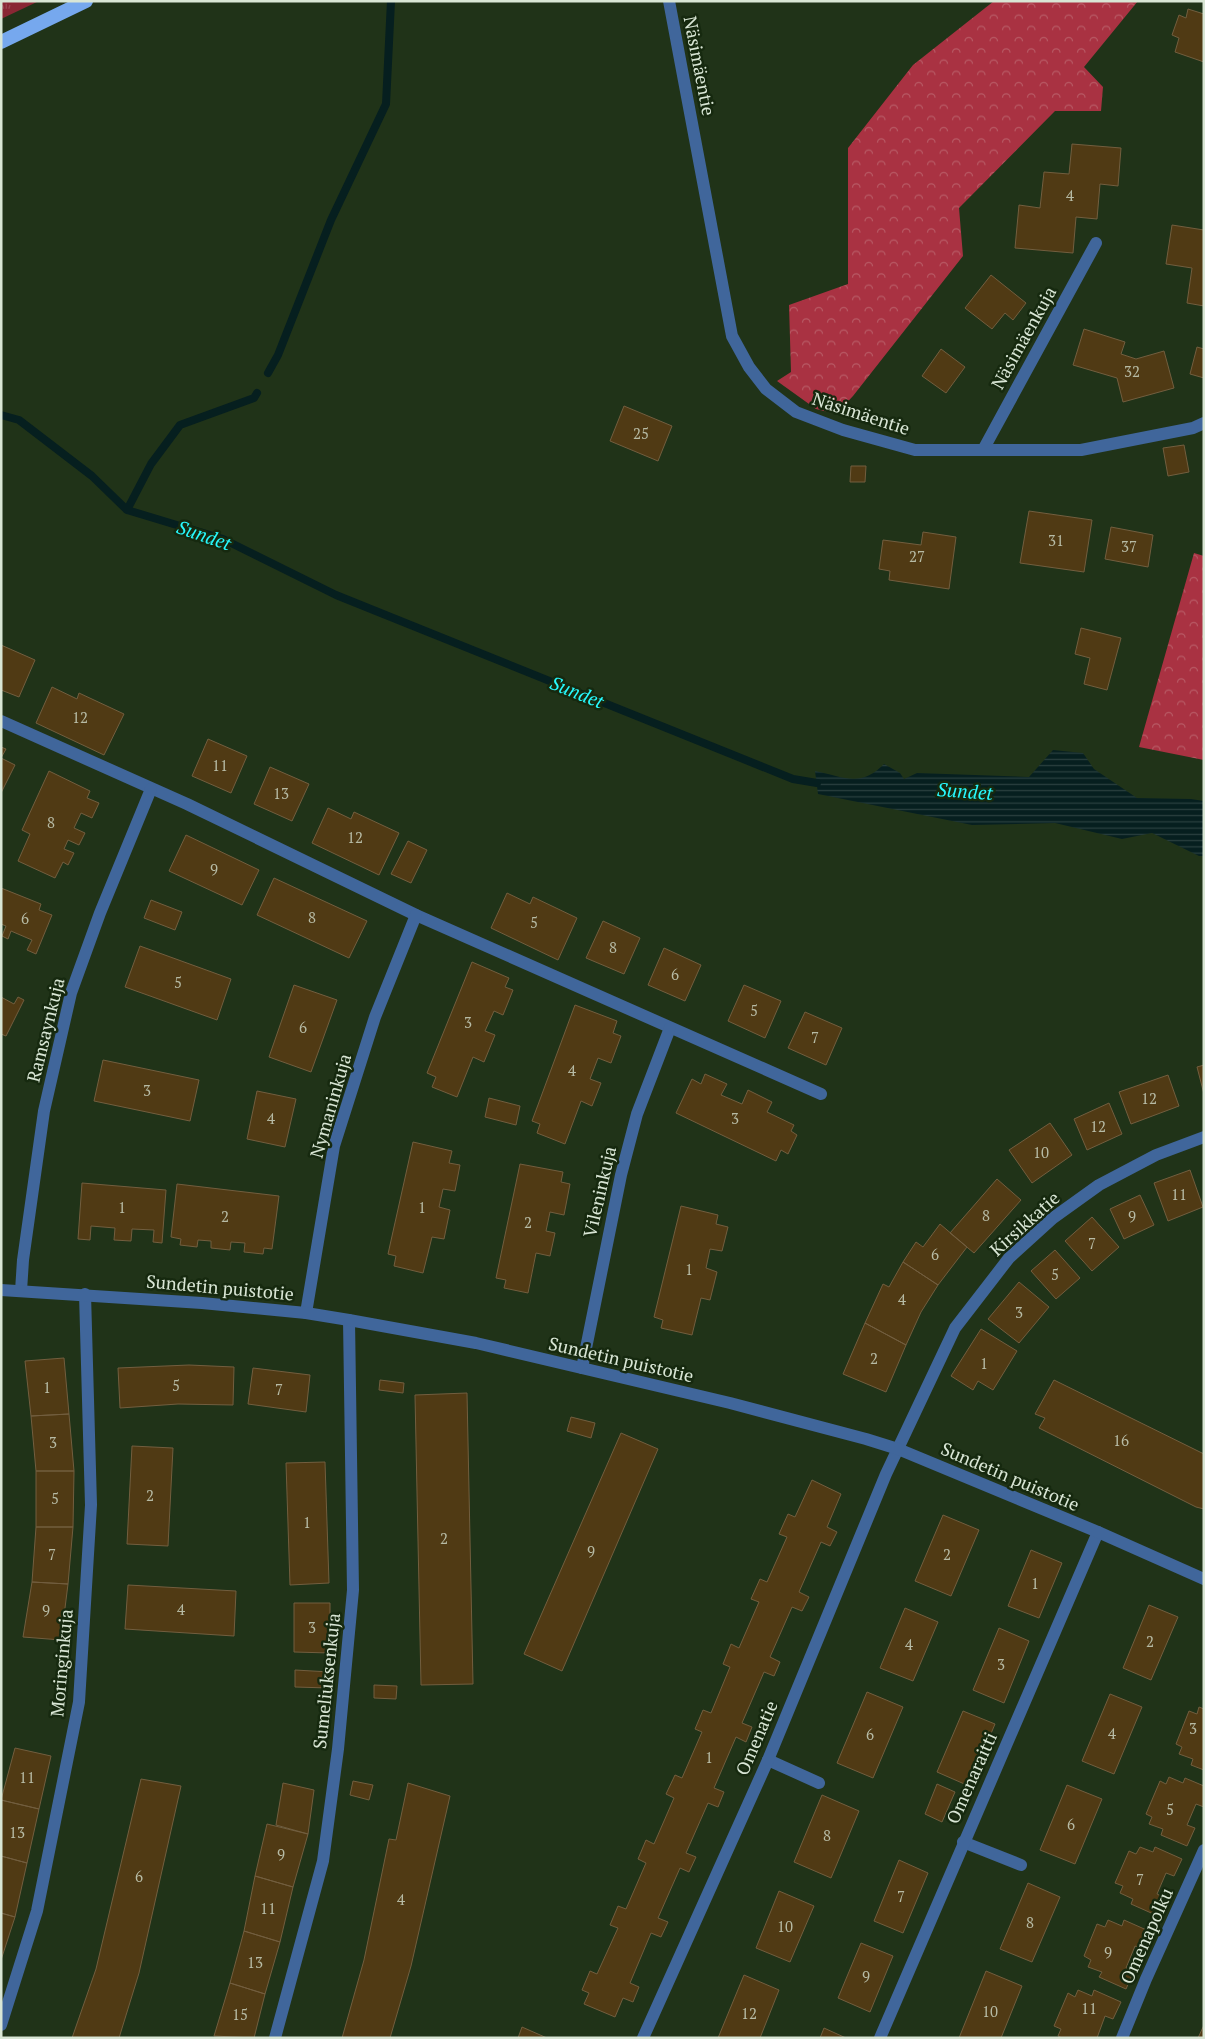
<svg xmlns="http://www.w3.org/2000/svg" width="1205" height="2039" viewBox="0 0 1205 2039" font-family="'PT Serif',serif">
  <defs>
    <pattern id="grass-tufts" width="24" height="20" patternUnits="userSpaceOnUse" patternTransform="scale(1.25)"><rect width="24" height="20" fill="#892734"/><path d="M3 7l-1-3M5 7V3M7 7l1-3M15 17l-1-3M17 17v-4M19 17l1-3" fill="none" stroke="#994650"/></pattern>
    <pattern id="forest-crowns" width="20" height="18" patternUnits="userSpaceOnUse" patternTransform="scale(1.25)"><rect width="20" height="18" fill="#a93242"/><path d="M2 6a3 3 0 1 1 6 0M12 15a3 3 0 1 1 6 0" fill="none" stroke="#b85a65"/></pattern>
    <pattern id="water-rules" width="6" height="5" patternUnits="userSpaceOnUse" patternTransform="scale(1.25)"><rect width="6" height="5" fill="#061f1f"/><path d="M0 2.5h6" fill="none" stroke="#2a403f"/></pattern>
  </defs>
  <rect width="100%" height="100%" fill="#203318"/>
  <path fill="url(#grass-tufts)" d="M1,1H39L1,19Z"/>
  <path fill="url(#forest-crowns)" d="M994,1H1138L1084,67L1103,87L1101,111H1055L959,208L963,256L853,396L836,414L816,409L777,381L791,372L789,305L848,284V148L913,65Z
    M1194,553L1204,556V760L1139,747Z"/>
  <path fill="url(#water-rules)" d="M1053,750L1083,753L1094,769L1137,798L1191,799L1204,801V856H1199L1152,833L1122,839L1055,823L972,825L818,794L815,771C844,777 861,788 884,764L900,773L904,779L917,773L1029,777Z"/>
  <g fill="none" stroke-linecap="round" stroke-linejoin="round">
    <path stroke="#061f1f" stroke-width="8" d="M268,373L278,355L331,220L386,104L391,1
      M1,415L19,420L92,476L127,510L223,539L336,595L793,779L817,783
      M127,510L151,464L180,425L254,398L257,393"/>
  </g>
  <path fill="#503a14" stroke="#725e3f" d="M1188,9L1204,14V62L1175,52L1179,38L1172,35L1179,15L1186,18Z
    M1072,144L1121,148L1118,186L1100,184L1097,219L1076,217L1073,253L1015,248L1019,205L1040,208L1044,172L1069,174Z
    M1172,225L1204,230V306L1187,303L1192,268L1166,264Z
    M991,275L1026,303L1013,320L1005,313L992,329L965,308Z
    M1084,329L1125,342L1121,354L1136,359L1164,351L1174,388L1123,402L1117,378L1073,365Z
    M1197,347L1204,349V378L1190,374Z
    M941,349L965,367L946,393L922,376Z
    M624,406L672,426L658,461L610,441Z
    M1184,445L1189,472L1168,476L1163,448Z
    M851,466H866L865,482H850Z
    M1029,511L1092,520L1084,572L1020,563Z
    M1111,527L1153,535L1148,567L1105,559Z
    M923,532L956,537L949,589L889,580L890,571L879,569L883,540L921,545Z
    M1081,628L1121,638L1107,690L1084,684L1090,658L1075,654Z
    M1,645L35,660L19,697L1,690Z
    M52,687L77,699L79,693L124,714L104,755L36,723Z
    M208,739L247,756L231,793L192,776Z
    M1,747L6,749L1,758Z
    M1,758L15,765L1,793Z
    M270,767L309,784L292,821L254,804Z
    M49,771L90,791L87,798L99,803L92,818L81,813L74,828L85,833L79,845L68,840L64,849L74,853L68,865L63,862L55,878L18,861L30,834L22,830Z
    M328,808L351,819L354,812L399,833L379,875L312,843Z
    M186,835L259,870L242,905L169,871Z
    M408,841L427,850L411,883L391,874Z
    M274,878L367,921L349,958L257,915Z
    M1,888L41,904L39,910L52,915L36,954L27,950L32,940L11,931L8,939L2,936L6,926L1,924Z
    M507,893L530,904L533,897L577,918L558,960L491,928Z
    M151,900L182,912L175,930L144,918Z
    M603,921L640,938L624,974L586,958Z
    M140,946L231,979L217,1020L125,987Z
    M664,948L701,965L685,1001L648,985Z
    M472,962L509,978L505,987L513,990L503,1015L494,1011L485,1031L495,1035L484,1062L473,1057L457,1097L432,1087L436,1077L427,1073Z
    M294,985L337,1000L311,1072L269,1057Z
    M744,985L781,1001L765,1038L728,1021Z
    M1,997L14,1004L18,997L24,1000L6,1036L1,1034Z
    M575,1005L617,1021L613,1033L621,1036L611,1063L598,1058L590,1079L601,1083L592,1106L581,1101L565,1144L537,1133L540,1124L532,1121Z
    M805,1012L842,1028L826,1065L788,1048Z
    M103,1060L199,1080L190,1121L94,1101Z
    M1204,1065V1094L1197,1067Z
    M705,1074L727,1084L721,1095L742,1104L748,1090L772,1102L767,1112L794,1125L791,1131L797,1135L788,1154L781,1150L776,1161L676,1113L692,1079L701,1084Z
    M1168,1075L1179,1106L1131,1124L1119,1092Z
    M257,1091L296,1099L285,1147L247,1139Z
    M489,1098L520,1106L516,1125L485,1117Z
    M1109,1103L1122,1134L1087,1150L1074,1119Z
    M1050,1123L1072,1155L1032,1183L1009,1150Z
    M413,1142L452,1151L449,1163L460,1165L455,1191L443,1189L439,1207L450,1210L444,1239L432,1237L423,1273L394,1266L396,1256L388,1254Z
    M520,1164L563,1172L561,1182L570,1184L564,1215L550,1212L546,1231L555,1233L550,1256L536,1253L528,1293L504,1288L506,1280L496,1278Z
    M1190,1170L1203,1207L1168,1221L1154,1183Z
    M997,1179L1021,1200L974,1253L950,1233Z
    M82,1183L166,1190L162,1243L153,1242L154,1230L132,1229L131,1241L114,1240L115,1228L91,1226L90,1240L78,1239Z
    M177,1184L279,1196L272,1249L264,1248L263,1254L244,1252L245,1243L231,1242L230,1250L211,1248V1241L198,1240L197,1247L180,1245L181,1239L171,1237Z
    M1140,1195L1154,1225L1124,1239L1110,1209Z
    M681,1206L718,1215L716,1224L728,1227L722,1251L710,1249L706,1268L717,1272L710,1300L701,1298L692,1335L661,1328L663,1320L654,1317Z
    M1092,1217L1119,1247L1092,1271L1065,1241Z
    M940,1224L967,1247L938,1285L903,1262L916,1242L923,1247Z
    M1055,1250L1080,1278L1056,1299L1031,1271Z
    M903,1262L938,1285L921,1312L906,1345L865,1323L883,1284L889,1287Z
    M1019,1282L1049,1307L1019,1343L988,1319Z
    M865,1323L906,1345L886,1392L843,1374Z
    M981,1329L1017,1351L993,1390L978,1381L973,1390L951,1376Z
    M64,1358L69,1414L31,1416L25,1361Z
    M189,1365L234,1367L233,1405L178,1404L120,1408L118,1368Z
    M253,1368L310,1375L306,1412L248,1404Z
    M380,1380L404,1383L403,1393L379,1390Z
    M1054,1380L1204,1454V1509L1196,1507L1039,1428L1045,1418L1035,1414Z
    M467,1393L473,1684L421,1685L415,1395Z
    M69,1414L74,1471H36L31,1416Z
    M571,1417L595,1423L591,1438L567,1431Z
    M621,1433L658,1449L562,1671L524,1654Z
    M132,1446L173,1448L168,1546L127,1544Z
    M325,1462L329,1583L290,1585L286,1463Z
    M36,1471H74L73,1527H36Z
    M812,1480L841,1494L827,1527L837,1532L830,1546L821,1542L799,1592L809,1597L802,1611L792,1607L770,1657L780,1662L774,1676L764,1672L742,1723L752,1727L746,1742L736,1737L714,1788L724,1792L718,1807L708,1803L686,1853L696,1857L689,1872L680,1868L658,1918L668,1922L661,1937L651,1933L630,1983L639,1987L633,2002L623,1998L615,2017L584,2004L589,1993L582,1990L590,1971L597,1974L618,1928L610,1925L618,1906L626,1909L646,1863L638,1859L646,1840L654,1844L674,1798L666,1794L675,1775L682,1778L702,1732L695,1729L703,1710L711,1713L730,1667L723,1664L731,1644L739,1648L759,1602L751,1599L760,1579L767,1582L787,1537L779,1534L788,1514L795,1517Z
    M943,1515L979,1530L951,1596L915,1581Z
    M36,1527H73L68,1584L32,1582Z
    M1031,1550L1062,1563L1039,1618L1008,1606Z
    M32,1582L68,1584L61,1640L23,1637Z
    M128,1585L236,1591L234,1636L125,1629Z
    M294,1603H330V1653L294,1652Z
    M1149,1605L1178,1617L1151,1680L1123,1668Z
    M905,1608L938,1622L913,1681L880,1668Z
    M999,1628L1029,1641L1004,1703L973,1690Z
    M295,1670L330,1672L329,1688L295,1687Z
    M374,1685L397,1686L396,1699L374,1698Z
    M867,1692L903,1707L873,1778L837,1763Z
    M1110,1694L1142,1707L1114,1774L1082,1761Z
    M1199,1707L1204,1709V1770L1191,1765L1193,1759L1179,1754L1182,1747L1176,1744L1189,1711L1197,1714Z
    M963,1711L995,1724L969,1786L937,1772Z
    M15,1748L51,1756L39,1809L1,1800Z
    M1169,1777L1183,1783L1185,1778L1204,1786V1807L1196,1804L1187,1825L1195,1828L1187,1846L1161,1835L1163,1829L1149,1824L1152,1817L1146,1814L1160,1781L1166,1784Z
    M141,1779L181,1786L139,1973L119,2038H72L96,1969Z
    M353,1781L373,1785L369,1800L350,1795Z
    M283,1783L314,1790L308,1834L276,1825Z
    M408,1783L450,1796L411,1966L390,2038H342L364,1960L389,1839L396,1840Z
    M937,1784L955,1792L942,1822L925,1814Z
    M1067,1785L1102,1799L1075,1864L1040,1850Z
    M822,1795L859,1811L831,1878L794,1862Z
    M1,1800L39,1809L27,1863L1,1856Z
    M267,1824L308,1834L293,1887L255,1876Z
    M1140,1847L1153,1852L1155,1847L1182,1859L1174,1876L1166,1873L1157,1894L1165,1898L1158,1916L1131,1904L1133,1899L1120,1893L1123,1886L1115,1883L1129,1851L1136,1854Z
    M1,1856L27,1863L15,1917L1,1913Z
    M899,1860L928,1873L903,1933L874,1921Z
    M255,1876L293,1887L280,1942L244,1931Z
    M1028,1883L1060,1897L1032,1962L1000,1949Z
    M779,1891L814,1906L790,1962L756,1948Z
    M1,1913L15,1917L1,1960Z
    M1108,1920L1122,1926L1124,1920L1151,1932L1143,1950L1135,1946L1126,1968L1134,1971L1126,1989L1099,1977L1102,1972L1088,1967L1091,1960L1084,1956L1097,1924L1105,1927Z
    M244,1931L280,1942L265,1994L230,1983Z
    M861,1943L893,1956L870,2012L838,1998Z
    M986,1971L1022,1986L1001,2038H959Z
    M744,1975L779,1990L760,2038H718Z
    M230,1983L265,1994L254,2038L214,2036Z
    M1078,1990L1092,1996L1094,1990L1121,2002L1113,2019L1105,2016L1097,2038H1062L1058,2036L1061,2029L1054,2026L1068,1993L1075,1997Z
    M1204,2025V2038H1198Z
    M522,2027L547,2038H518Z
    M824,2028L846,2038H820Z"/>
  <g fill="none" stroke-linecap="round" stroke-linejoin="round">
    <path stroke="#40669b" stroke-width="12" d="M1,721L187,804L416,915L821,1094
      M768,1760L819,1783
      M963,1842L1021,1865"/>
    <path stroke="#40669b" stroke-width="12" d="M669,1L732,336L749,367L766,389L796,412L843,430L915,450H1081L1193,428L1204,423
      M983,450L1096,243
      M21,1291L23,1260L44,1111L71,993L100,913L151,789
      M306,1313L334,1146L375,1017L416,915
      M582,1368L621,1175L637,1114L670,1028
      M1,2025L37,1911L79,1702L91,1505L85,1294
      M275,2038L323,1861L338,1749L353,1590L349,1320
      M643,2038L768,1760L886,1474L955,1328L1009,1258L1053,1218L1099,1185L1156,1155L1204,1137
      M880,2038L1098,1532
      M1122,2038L1146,1979L1204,1850"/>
    <path stroke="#40669b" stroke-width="12" d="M1,1290L202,1303L306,1313L349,1320L476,1343L730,1403L866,1439L898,1449L1098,1532L1204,1579"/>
    <path stroke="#76a8ee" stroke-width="14" d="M1,42L86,1"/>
  </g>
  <g text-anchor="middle" stroke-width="5" stroke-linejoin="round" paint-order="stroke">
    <g font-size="15" fill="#b7bba5">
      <text x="1070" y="201">4</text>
      <text x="1132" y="377">32</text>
      <text x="641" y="439">25</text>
      <text x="1056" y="546">31</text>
      <text x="1129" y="552">37</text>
      <text x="917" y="562">27</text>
      <text x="80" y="723">12</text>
      <text x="220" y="771">11</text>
      <text x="281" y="799">13</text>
      <text x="51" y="828">8</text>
      <text x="355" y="843">12</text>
      <text x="214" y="875">9</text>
      <text x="312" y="923">8</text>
      <text x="25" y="924">6</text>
      <text x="534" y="928">5</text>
      <text x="613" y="953">8</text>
      <text x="675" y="980">6</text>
      <text x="178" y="988">5</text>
      <text x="754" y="1016">5</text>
      <text x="468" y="1028">3</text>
      <text x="303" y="1033">6</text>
      <text x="815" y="1043">7</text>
      <text x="572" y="1076">4</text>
      <text x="147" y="1096">3</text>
      <text x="1149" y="1104">12</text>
      <text x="271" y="1124">4</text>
      <text x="735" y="1124">3</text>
      <text x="1098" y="1132">12</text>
      <text x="1041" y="1158">10</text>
      <text x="1179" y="1200">11</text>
      <text x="122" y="1213">1</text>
      <text x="422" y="1213">1</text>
      <text x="986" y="1221">8</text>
      <text x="225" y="1222">2</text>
      <text x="1132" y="1222">9</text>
      <text x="528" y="1228">2</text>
      <text x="1092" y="1249">7</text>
      <text x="935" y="1260">6</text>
      <text x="689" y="1275">1</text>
      <text x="1055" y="1280">5</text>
      <text x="902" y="1305">4</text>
      <text x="1019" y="1318">3</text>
      <text x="874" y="1364">2</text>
      <text x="984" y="1369">1</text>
      <text x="176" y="1391">5</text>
      <text x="47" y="1393">1</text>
      <text x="279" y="1395">7</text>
      <text x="1121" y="1446">16</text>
      <text x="53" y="1448">3</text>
      <text x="150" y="1501">2</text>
      <text x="55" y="1504">5</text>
      <text x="307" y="1528">1</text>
      <text x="444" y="1544">2</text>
      <text x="591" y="1557">9</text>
      <text x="52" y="1560">7</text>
      <text x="947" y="1560">2</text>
      <text x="1035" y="1589">1</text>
      <text x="181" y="1615">4</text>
      <text x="46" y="1616">9</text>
      <text x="312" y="1633">3</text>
      <text x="1150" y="1647">2</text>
      <text x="909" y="1650">4</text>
      <text x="1001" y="1670">3</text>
      <text x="1193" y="1734">3</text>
      <text x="1112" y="1739">4</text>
      <text x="870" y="1740">6</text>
      <text x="709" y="1763">1</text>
      <text x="27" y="1783">11</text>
      <text x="1170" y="1815">5</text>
      <text x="1071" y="1830">6</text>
      <text x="17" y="1838">13</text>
      <text x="827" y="1841">8</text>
      <text x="281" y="1860">9</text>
      <text x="139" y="1882">6</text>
      <text x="1140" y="1885">7</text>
      <text x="901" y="1902">7</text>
      <text x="401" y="1905">4</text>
      <text x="268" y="1914">11</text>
      <text x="1030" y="1928">8</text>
      <text x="785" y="1932">10</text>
      <text x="1108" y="1958">9</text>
      <text x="255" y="1968">13</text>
      <text x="866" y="1982">9</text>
      <text x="1089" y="2014">11</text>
      <text x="990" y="2017">10</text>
      <text x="749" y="2019">12</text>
      <text x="240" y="2020">15</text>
    </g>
    <g font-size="18" fill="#d9e6d5" stroke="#16290f">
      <text transform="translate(699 66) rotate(79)" y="6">Näsimäentie</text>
      <text transform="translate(1024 338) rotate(-61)" y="6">Näsimäenkuja</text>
      <text transform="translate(861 414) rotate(18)" y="6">Näsimäentie</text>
      <text transform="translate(46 1030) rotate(-76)" y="6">Ramsaynkuja</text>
      <text transform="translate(331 1106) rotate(-74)" y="6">Nymaninkuja</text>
      <text transform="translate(600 1192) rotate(-77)" y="6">Vileninkuja</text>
      <text transform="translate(1025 1224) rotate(-42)" y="6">Kirsikkatie</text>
      <text transform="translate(220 1288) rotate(5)" y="6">Sundetin puistotie</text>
      <text transform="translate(621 1360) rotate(13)" y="6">Sundetin puistotie</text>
      <text transform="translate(1010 1477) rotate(23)" y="6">Sundetin puistotie</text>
      <text transform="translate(62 1663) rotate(-85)" y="6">Moringinkuja</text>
      <text transform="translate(327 1681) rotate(-84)" y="6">Sumeliuksenkuja</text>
      <text transform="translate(757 1738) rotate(-67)" y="6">Omenatie</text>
      <text transform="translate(972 1778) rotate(-66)" y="6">Omenaraitti</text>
      <text transform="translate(1147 1936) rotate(-66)" y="6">Omenapolku</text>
    </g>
    <g font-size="19" font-style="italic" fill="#27f9fd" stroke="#16290f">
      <text transform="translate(204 535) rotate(19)" y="7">Sundet</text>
      <text transform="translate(577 692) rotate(22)" y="7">Sundet</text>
      <text transform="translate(965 791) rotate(4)" y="7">Sundet</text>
    </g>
  </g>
  <rect width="1205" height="2039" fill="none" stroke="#d9e6d5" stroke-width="5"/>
</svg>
